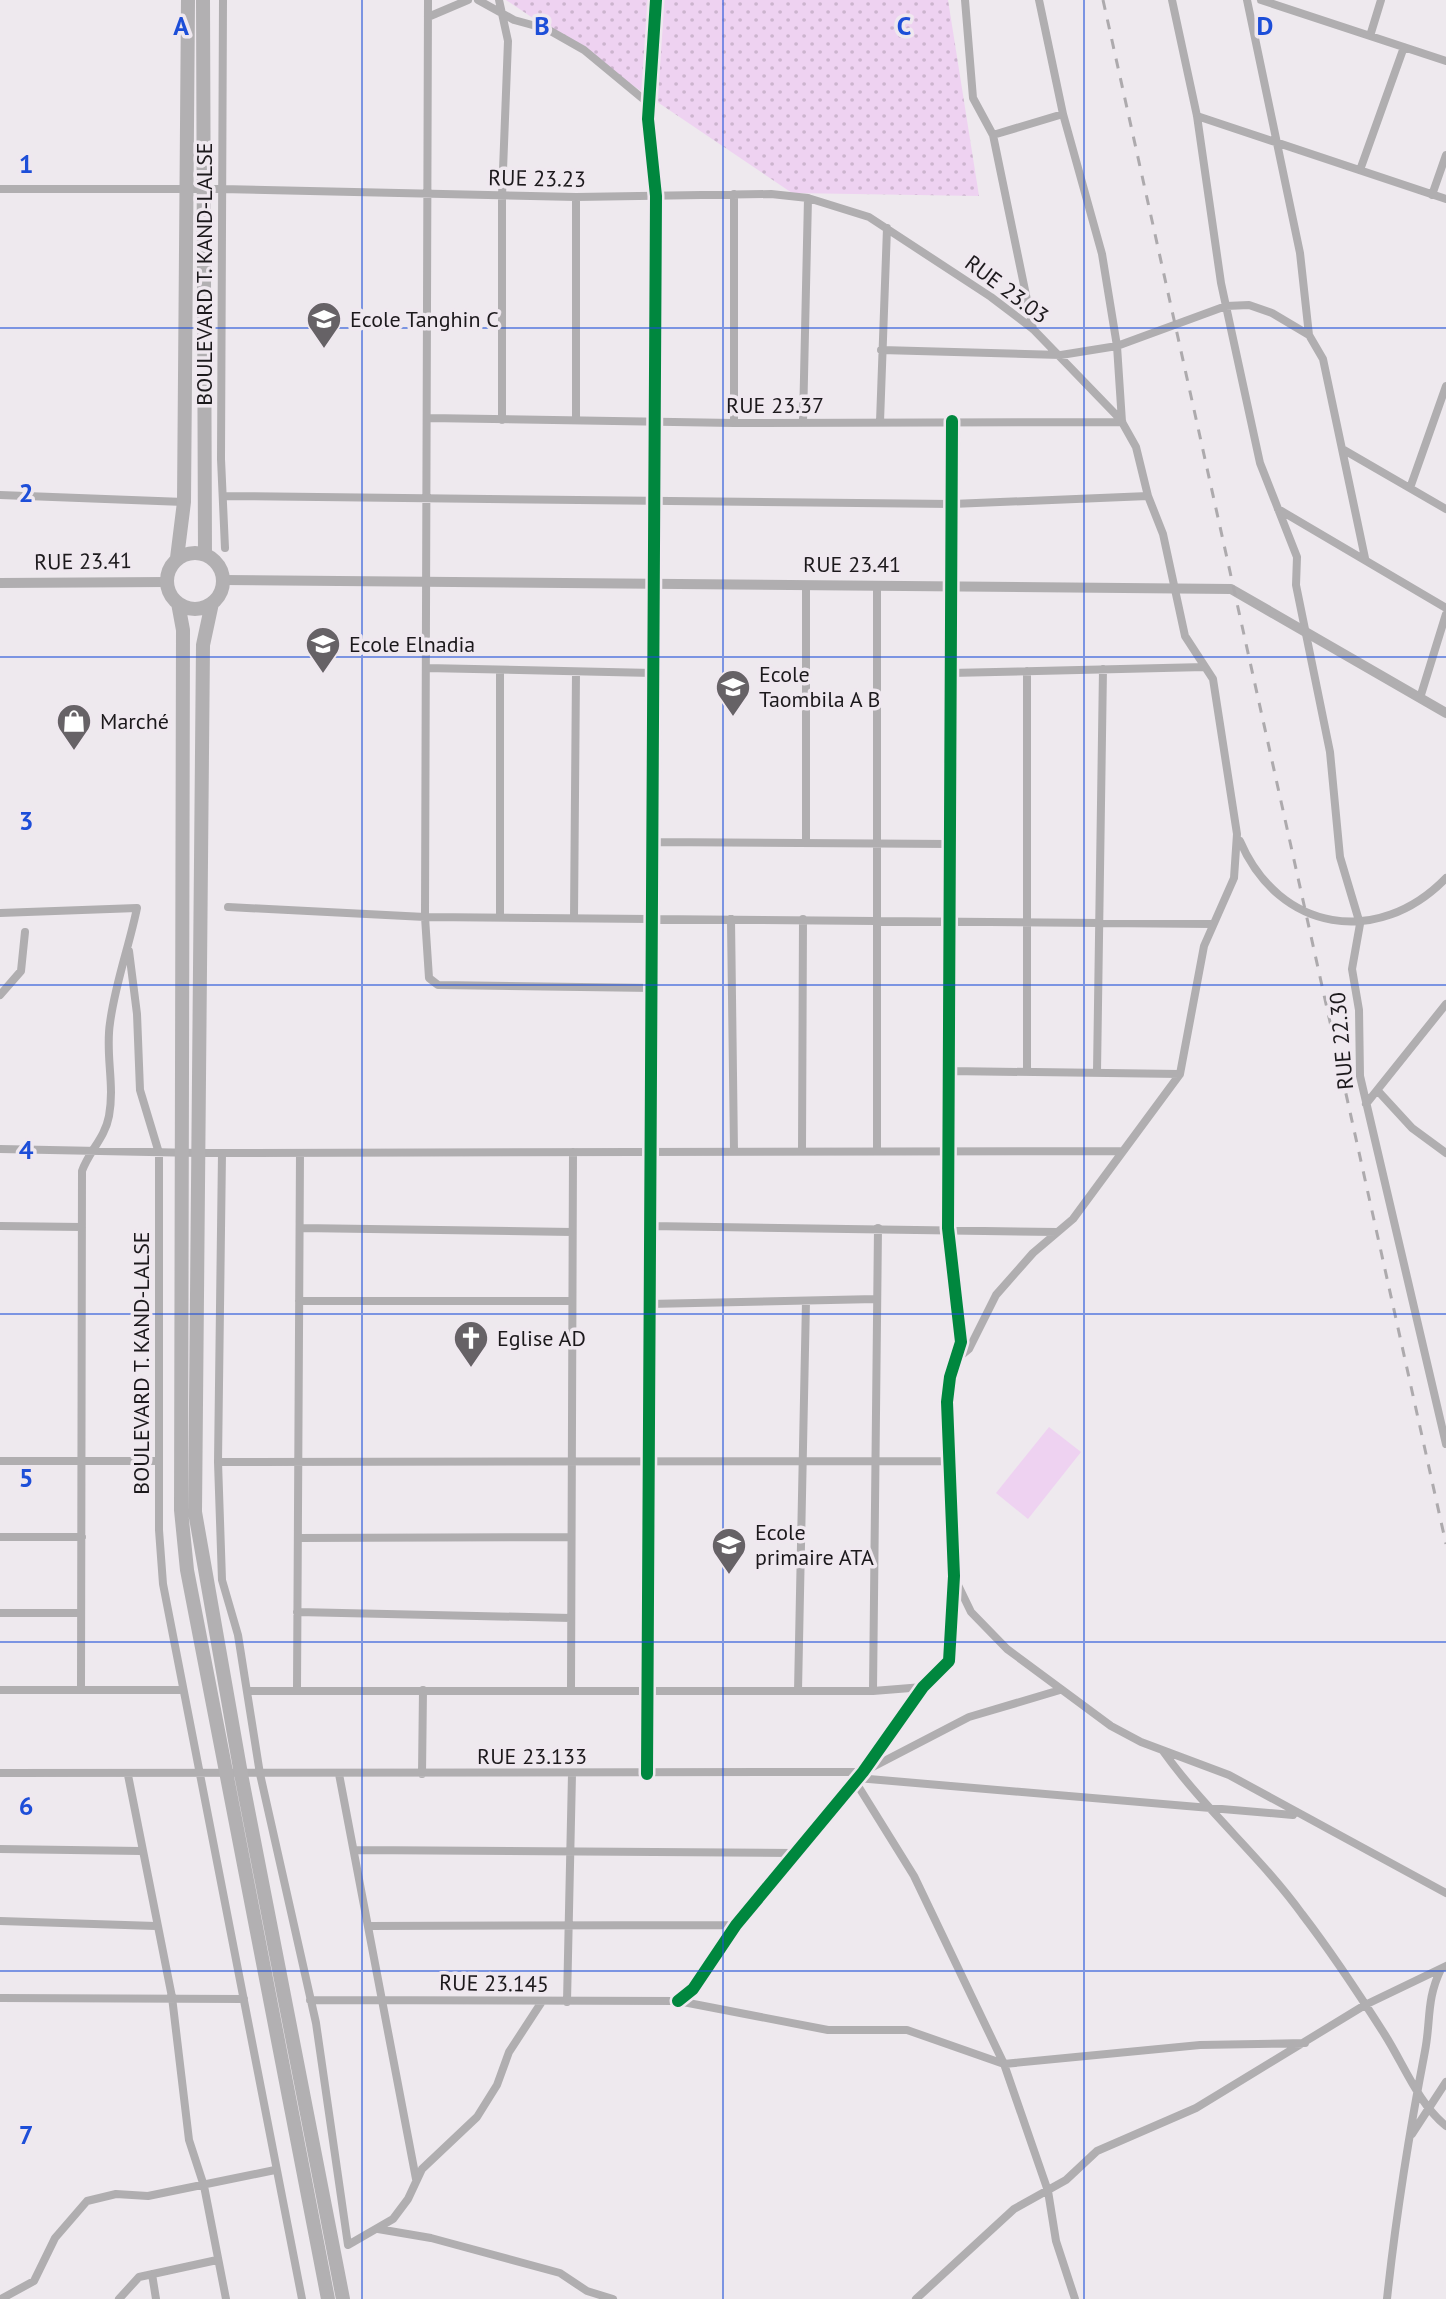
<svg xmlns="http://www.w3.org/2000/svg" width="1446" height="2299" viewBox="0 0 1446 2299" font-family="'PT Sans',sans-serif">
  <defs>
    <pattern id="grass-dots" width="8" height="8" patternUnits="userSpaceOnUse" patternTransform="scale(2)"><rect width="8" height="8" fill="#eed2f1"/><path d="M2 2h.1M6 6h.1" fill="none" stroke="#ccb4ce" stroke-width="1.8" stroke-linecap="round"/></pattern>
  </defs>
  <rect width="100%" height="100%" fill="#eee9ee"/>
  <path fill="url(#grass-dots)" d="M506,0H948L979,196L792,193Z"/>
  <path fill="#eed2f1" d="M1049,1427L1081,1452L1028,1519L996,1493Z"/>
  <g fill="none" stroke-linecap="round" stroke-linejoin="round">
    <path stroke="#b0aeb0" stroke-width="8" d="M223,0L221,459L225,548
      M428,0L425,917L429,978L438,985L653,988
      M478,0L514,20L547,29L584,50L648,103
      M499,0L508,41L502,196V420
      M965,0L973,98L993,135L1033,329
      M1172,0L1197,116L1221,283L1260,463L1297,557L1296,585L1330,752L1340,857L1360,924L1352,969L1359,1010L1360,1076L1446,1444
      M1247,0L1300,253L1309,335L1323,359L1365,558
      M1261,0L1446,61
      M428,17L468,0
      M1370,36L1381,0
      M1197,116L1446,199
      M993,135L1063,114
      M1360,170L1404,47
      M0,189H221L576,197L771,194L808,198L869,217L991,297L1033,329L1122,421
      M734,194V423
      M1432,195L1446,155
      M881,350L1061,355L1117,346L1226,306L1249,305L1272,313L1309,335
      M428,418L734,423L1122,422
      M576,420V197
      M803,422L808,198
      M880,422L887,228
      M1344,450L1446,509
      M1410,488L1446,386
      M0,495L184,502
      M223,496L952,504L1148,496
      M1278,509L1446,608
      M426,668L653,673
      M950,673L1205,667
      M1420,698L1446,614
      M1240,841C1279,932 1378,948 1446,878
      M653,842L950,844
      M806,842V586
      M228,907L425,917L1212,924
      M0,913L137,908C129,947 115,984 110,1023C105,1054 115,1084 109,1116C105,1138 89,1151 82,1171L81,1690
      M500,917V670
      M574,918L576,672
      M731,919L734,1152
      M129,951L137,1014L140,1090L159,1153V1530L163,1584L302,2299
      M0,995L21,971L25,932
      M949,1071L1180,1074
      M1027,1072V671
      M1097,1072L1103,669
      M1378,1091L1412,1128L1446,1153
      M1366,1104L1446,1004
      M0,1149L199,1153L1122,1151
      M802,1151L803,919
      M877,1151V586
      M222,1153L218,1462L222,1580L238,1635L260,1774L316,2023L348,2245L393,2219L408,2199L422,2169L477,2117L497,2085L509,2052L541,2003
      M0,1226L82,1227
      M650,1226L1057,1232
      M300,1228L572,1232
      M299,1301H572
      M649,1304L876,1299
      M957,1359L969,1349L996,1295L1033,1253L1073,1219L1180,1074L1204,946L1234,878L1237,834L1213,679L1185,636L1163,534L1148,496L1136,447L1122,422L1117,346L1102,254L1063,114L1039,0
      M0,1461H159
      M218,1462L947,1461
      M0,1537H82
      M298,1538L571,1537
      M956,1581L971,1612L1007,1649L1111,1726L1141,1742L1229,1775L1446,1893
      M297,1612L571,1618
      M0,1613H81
      M0,1690H182
      M297,1690L300,1153
      M571,1690L573,1152
      M247,1691H873L923,1687
      M798,1691L806,1301
      M873,1691L878,1228
      M1163,1751C1205,1810 1260,1856 1302,1914C1332,1953 1359,1994 1385,2035C1404,2065 1418,2103 1446,2126
      M0,1773L863,1772L969,1717L1060,1690
      M339,1774L416,2179
      M422,1774L423,1690
      M647,1774L656,196L648,119L656,0
      M128,1775L172,1997L189,2140L204,2186L226,2299
      M857,1778L1293,1815
      M855,1781L914,1876L1004,2064L1048,2191L1056,2241L1075,2299
      M0,1849L141,1851
      M354,1850L795,1853
      M0,1921L156,1926
      M369,1926L736,1925
      M0,1998L244,1999
      M310,2000L678,2001L828,2030H907L1004,2064L1200,2045L1305,2043
      M678,2001L693,1989L736,1925L863,1772L923,1687L949,1661L954,1576L947,1402L950,1377L961,1342L948,1228L952,421
      M567,2002L572,1774
      M1412,2134L1446,2082
      M378,2229L431,2238L560,2273L587,2291L613,2299
      M152,2274L156,2299
      M1,2299L34,2281L55,2238L87,2201L116,2194L148,2196L275,2170
      M119,2299L139,2277L217,2260
      M916,2299L1014,2209L1066,2180L1097,2151L1196,2108L1365,2005L1446,1966
      M1387,2299C1396,2215 1409,2134 1425,2051C1431,2020 1426,2000 1441,1969"/>
    <path stroke="#b0aeb0" stroke-width="10" d="M223,580L1231,589L1446,713
      M0,583L167,582"/>
    <path stroke="#b2b0b2" stroke-width="14" d="M203,0L205,554
      M167 581a28 28 0 1 1 56 0a28 28 0 1 1-56 0Z
      M177,558L184,502L188,0
      M178,603L183,630L181,1510L187,1570L328,2299
      M212,603L203,645L195,1512L241,1774L343,2299"/>
    <path stroke="#adaaad" stroke-width="3" stroke-dasharray="10 10" stroke-linecap="butt" d="M1103,0L1446,1544"/>
    <g stroke="#efe8ef" stroke-width="17">
      <path id="cycleway" d="M647,1774L656,196L648,119L656,0
        M678,2001L693,1989L736,1925L863,1772L923,1687L949,1661L954,1576L947,1402L950,1377L961,1342L948,1228L952,421"/>
    </g>
    <use href="#cycleway" stroke="#00873e" stroke-width="12"/>
  </g>
  <path fill="none" stroke="#1d4ed8" stroke-width="2" stroke-opacity="0.55" d="M362,0V2299M723,0V2299M1084,0V2299M0,328H1446M0,657H1446M0,985H1446M0,1314H1446M0,1642H1446M0,1971H1446"/>
  <defs>
    <g id="school-pin" transform="scale(1.8)"><path d="M0 17L-7.5 6A9.5 9.5 0 1 1 7.5 6Z" fill="#666266" stroke="#efe8ef"/><path d="M0-5L7-2L0 1L-7-2ZM-4 1L0 2.5L4 1V4Q0 6-4 4Z" fill="#fff"/></g>
    <g id="shop-pin" transform="scale(1.8)"><path d="M0 17L-7.5 6A9.5 9.5 0 1 1 7.5 6Z" fill="#666266" stroke="#efe8ef"/><path d="M-5-2.5h2.3a2.7 3.5 0 0 1 5.4 0H5L5.5 6h-11ZM-1.5-2.5h3a1.5 2.3 0 0 0-3 0Z" fill="#fff"/></g>
    <g id="church-pin" transform="scale(1.8)"><path d="M0 17L-7.5 6A9.5 9.5 0 1 1 7.5 6Z" fill="#666266" stroke="#efe8ef"/><path d="M-1.2-6h2.4v3.5h3.3v2.4h-3.3V6h-2.4V-.1h-3.3v-2.4h3.3Z" fill="#fff"/></g>
  </defs>
  <g fill-rule="evenodd">
    <use href="#school-pin" x="324" y="319"/>
    <use href="#school-pin" x="323" y="644"/>
    <use href="#school-pin" x="733" y="687"/>
    <use href="#shop-pin" x="74" y="721"/>
    <use href="#church-pin" x="471" y="1338"/>
    <use href="#school-pin" x="729" y="1545"/>
  </g>
  <g text-anchor="middle" stroke-width="7" stroke-linejoin="round" paint-order="stroke">
    <g font-size="22" fill="#1c191c" stroke="#efe8ef">
      <text transform="translate(537 178) rotate(1)" y="8">RUE 23.23</text>
      <text transform="translate(204 274) rotate(-90)" y="8">BOULEVARD T. KAND-LALSE</text>
      <text transform="translate(1007 289) rotate(37)" y="8">RUE 23.03</text>
      <text x="775" y="413">RUE 23.37</text>
      <text transform="translate(83 561) rotate(-1)" y="8">RUE 23.41</text>
      <text x="852" y="572">RUE 23.41</text>
      <text transform="translate(1341 1041) rotate(-95)" y="8">RUE 22.30</text>
      <text transform="translate(141 1363) rotate(-90)" y="8">BOULEVARD T. KAND-LALSE</text>
      <text x="532" y="1764">RUE 23.133</text>
      <text transform="translate(494 1983) rotate(1)" y="8">RUE 23.145</text>
    </g>
    <g font-size="22" fill="#1c191c" stroke="#efe8ef" text-anchor="start">
      <text x="350" y="327">Ecole Tanghin C</text>
      <text x="349" y="652">Ecole Elnadia</text>
      <text x="759" y="682">Ecole<tspan x="759" dy="25">Taombila A B</tspan></text>
      <text x="100" y="729">Marché</text>
      <text x="497" y="1346">Eglise AD</text>
      <text x="755" y="1540">Ecole<tspan x="755" dy="25">primaire ATA</tspan></text>
    </g>
  </g>
  <g font-size="26" text-anchor="middle" font-weight="bold" fill="#1d4ed8" stroke="#efe8ef" stroke-width="7" stroke-linejoin="round" paint-order="stroke">
    <text x="181" y="35">A</text>
    <text x="542" y="35">B</text>
    <text x="904" y="35">C</text>
    <text x="1265" y="35">D</text>
    <text x="26" y="173">1</text>
    <text x="26" y="502">2</text>
    <text x="26" y="830">3</text>
    <text x="26" y="1159">4</text>
    <text x="26" y="1487">5</text>
    <text x="26" y="1815">6</text>
    <text x="26" y="2144">7</text>
  </g>
</svg>
